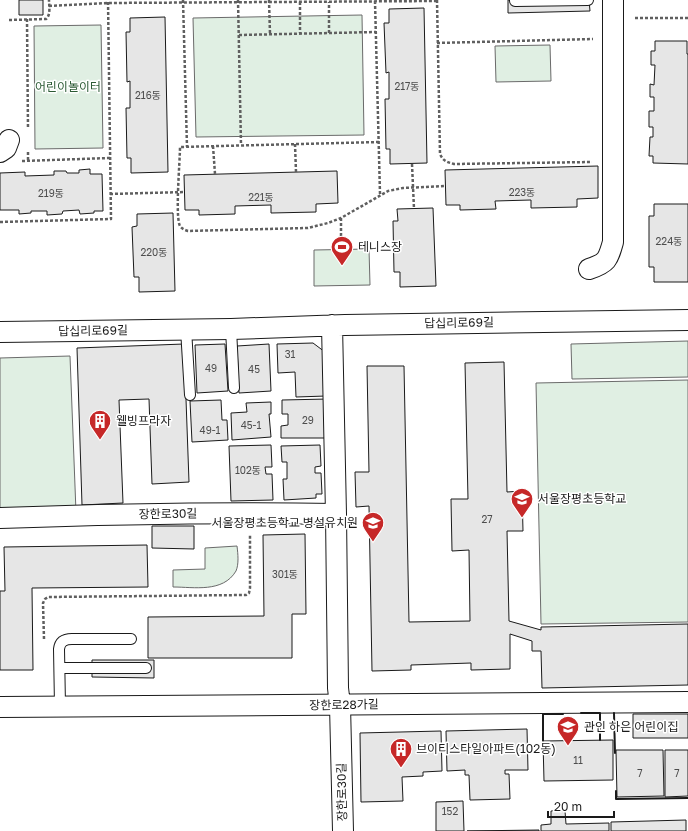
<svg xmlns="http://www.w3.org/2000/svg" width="688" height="831" viewBox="0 0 688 831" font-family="'Golos Text','Noto Sans KR',sans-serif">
  <rect width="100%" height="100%" fill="#fff"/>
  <path fill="#e0efe3" stroke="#6a6a6a" d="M362,15L364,135L196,137L193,18Z
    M101,25L103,148L35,149L34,26Z
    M550,45L551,81L496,82L495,46Z
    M369,249L370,285L314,286V250Z
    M688,341V377L572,379L571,344Z
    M70,356L76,512L0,515V358Z
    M688,380V622L541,624L536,383Z
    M237,546C238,554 239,564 236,571C223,593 194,587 173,587V570L205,569V548Z"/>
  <path fill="#e6e6e6" stroke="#1a1a1a" d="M19,0H43V15H19Z
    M508,0H589L590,11L508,13Z
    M424,8L427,163L390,164V149H386L385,99H389V72L386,73L384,23H389V9Z
    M165,17L168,172L131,173V158H127L126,108H130V81L127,82L126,32H130V18Z
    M655,41H687V54H688V164L653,163V156H649L650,137H653V127H649V111H654V97H650V84L654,85L655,65H651V51H655Z
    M598,166V198L577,199V207L531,208V200L495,201L496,209L460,210V205H446L445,170Z
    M90,169V174H102L103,211H94V213L80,214L79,210L63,211L62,214L47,215V211H31V213L19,214V210H0V173L25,172V176L54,175V171H66L67,173H79V170Z
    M337,171L338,203L316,204V212L271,213V205L235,206V214L199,215V210H185L184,175Z
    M654,204H688V282H654V267H649V216H654Z
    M433,208L436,286L400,287V272H394L393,221H398L397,209Z
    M173,213L175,291L139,292V277H134L132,227L137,226V214Z
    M313,343L325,352L326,396L296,397L295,372L278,373L277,344Z
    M184,344L189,482L152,484L149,399L119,400L123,503L82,505L77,348Z
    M225,344L228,391L197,393L195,345Z
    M269,344L271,391L239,393L237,346Z
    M504,362L507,492L522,491L523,531H507L509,621L541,630V627L688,624V685L542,688L541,651H532V641L510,634V669L471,670V663L411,665V670L372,671L369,506L356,507L355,472H369L367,366H404L409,622L470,621L469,550L452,551L451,499H468L465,363Z
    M328,399L329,438H281V426L288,425V414H282V400Z
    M221,400L222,420H227L228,440L192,442L190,401Z
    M271,402V414H269L271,437L232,440L231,413L247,412L246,403Z
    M271,445L272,467H265L266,474H272L273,500L231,501L229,446Z
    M320,445L321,466L315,467V473H321L322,494H316V498L284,500L283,479H287V462H282L281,446Z
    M152,526H194V549L152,548Z
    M305,534L306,614H292V658H148V617L264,616L263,535Z
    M147,545L148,587L32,588L33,670H0V591H5L4,547Z
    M92,660H154V678L92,677Z
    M633,714H688V738H633Z
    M527,729L528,770H505V774H509L510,799L470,800L469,775H465V770L447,771L446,731Z
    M441,731L442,771L423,772V776L402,777L403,801L361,802L360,733Z
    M613,740V780L544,781L543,741Z
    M616,750H663L664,796L617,797Z
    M665,750H688V796L665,797Z
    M463,801L464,831H436V802Z
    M551,811H565L566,824L609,823V831H541V825L551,824Z
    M686,820V831H611V822Z
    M539,830V831H467Z"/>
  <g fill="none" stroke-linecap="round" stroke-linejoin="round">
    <g stroke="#1a1a1a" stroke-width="12">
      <path id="lane" d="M515,1L588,0
        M186,329L190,395
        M231,329L234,388
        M60,668H146
        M60,706L59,649C60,641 65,639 72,639H131"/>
    </g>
    <g stroke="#1a1a1a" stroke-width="22">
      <path id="street" d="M0,152L6,148L9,140
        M589,269C607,263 608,260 613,242V0
        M332,325L336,514L338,688L340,705L343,831
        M0,332L231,329L345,325L688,320
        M0,518C112,514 224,512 336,514
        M0,707L688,702"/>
    </g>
    <path stroke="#5f5f5f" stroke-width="2.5" stroke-dasharray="3 2" stroke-linecap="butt" d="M183,0L187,147
      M238,0L241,145
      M269,0L270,34
      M437,0L440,154C443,161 447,162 454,164L592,162
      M375,1L380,194
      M300,2V33
      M49,6L108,3L437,1
      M635,18H688
      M27,19L28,129
      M9,20L46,19C51,15 49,6 49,0
      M329,33V2
      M239,35L376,32
      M437,43L593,39
      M379,142L180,147C180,161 175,217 180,226C182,229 185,230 188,231L308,228L328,223L341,218L388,191L403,188L445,186
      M295,144L296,172
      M213,146L215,174
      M28,152V160
      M22,161L110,158
      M412,164L414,209
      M110,194L185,192
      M341,218V249
      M0,222L111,219L108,0
      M44,639L43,603L45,599L48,597L246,595L249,593L250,588V534"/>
    <use href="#lane" stroke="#fff" stroke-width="10"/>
    <use href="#street" stroke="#fff" stroke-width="20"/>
    <path stroke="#1a1a1a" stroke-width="2" d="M581,713H600V740
      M614,713L615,753
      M543,741V714H563
      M616,791V799L688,798"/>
  </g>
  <defs>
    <g id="stadium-pin" transform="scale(1.15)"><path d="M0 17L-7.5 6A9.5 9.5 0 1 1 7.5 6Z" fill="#c62828" stroke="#fff"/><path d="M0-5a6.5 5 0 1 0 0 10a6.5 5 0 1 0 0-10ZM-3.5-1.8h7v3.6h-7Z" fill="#fff"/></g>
    <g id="building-pin" transform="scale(1.15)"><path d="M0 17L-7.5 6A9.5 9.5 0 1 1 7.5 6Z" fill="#c62828" stroke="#fff"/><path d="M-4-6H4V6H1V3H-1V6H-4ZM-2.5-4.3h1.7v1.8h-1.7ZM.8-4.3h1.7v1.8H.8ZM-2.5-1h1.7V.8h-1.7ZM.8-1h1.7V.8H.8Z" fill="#fff"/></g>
    <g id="school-pin" transform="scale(1.15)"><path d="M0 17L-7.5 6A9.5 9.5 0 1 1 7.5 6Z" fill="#c62828" stroke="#fff"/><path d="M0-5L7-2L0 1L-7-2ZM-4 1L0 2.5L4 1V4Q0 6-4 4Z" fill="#fff"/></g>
  </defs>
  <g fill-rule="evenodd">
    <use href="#stadium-pin" x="342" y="247"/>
    <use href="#building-pin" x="100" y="421"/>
    <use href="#school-pin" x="522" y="499"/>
    <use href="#school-pin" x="373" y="523"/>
    <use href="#school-pin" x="568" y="727"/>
    <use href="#building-pin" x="401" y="749"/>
  </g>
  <g text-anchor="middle" stroke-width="3" stroke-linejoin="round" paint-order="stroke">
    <g font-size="10" fill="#4d4d4d">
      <text x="407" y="90">217동</text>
      <text x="148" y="99">216동</text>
      <text x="522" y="196">223동</text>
      <text x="51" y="197">219동</text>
      <text x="261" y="201">221동</text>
      <text x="669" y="245">224동</text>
      <text x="154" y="256">220동</text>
      <text x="290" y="358">31</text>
      <text x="211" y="372">49</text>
      <text x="254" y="373">45</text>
      <text x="308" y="424">29</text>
      <text x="251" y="429">45-1</text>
      <text x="210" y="434">49-1</text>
      <text x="248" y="474">102동</text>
      <text x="487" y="523">27</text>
      <text x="285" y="578">301동</text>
      <text x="578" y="764">11</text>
      <text x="640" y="777">7</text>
      <text x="677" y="777">7</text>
      <text x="450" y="815">152</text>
    </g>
    <g font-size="12" fill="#2b5a34" stroke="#fff">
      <text x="68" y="91">어린이놀이터</text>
    </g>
    <g font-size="12" fill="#1a1a1a" stroke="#fff" text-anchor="start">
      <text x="358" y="251">테니스장</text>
      <text x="116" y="425">웰빙프라자</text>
      <text x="538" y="503">서울장평초등학교</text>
      <text x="358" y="527" text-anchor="end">서울장평초등학교 병설유치원</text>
      <text x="584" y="731">관인 하은 어린이집</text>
      <text x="416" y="753">브이티스타일아파트(102동)</text>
    </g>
    <g font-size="12" fill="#1a1a1a" stroke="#fff">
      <text transform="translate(459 323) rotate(-1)" y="4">답십리로69길</text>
      <text transform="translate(93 331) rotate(-1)" y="4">답십리로69길</text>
      <text transform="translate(168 514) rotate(-1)" y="4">장한로30길</text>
      <text transform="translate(344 705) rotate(-1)" y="4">장한로28가길</text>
      <text transform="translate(342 792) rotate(-91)" y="4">장한로30길</text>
    </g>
  </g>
  <path d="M548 811v6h66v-6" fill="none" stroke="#1a1a1a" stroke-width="2"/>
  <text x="554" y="811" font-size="12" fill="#1a1a1a" stroke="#ffffff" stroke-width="3" paint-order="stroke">20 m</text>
</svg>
